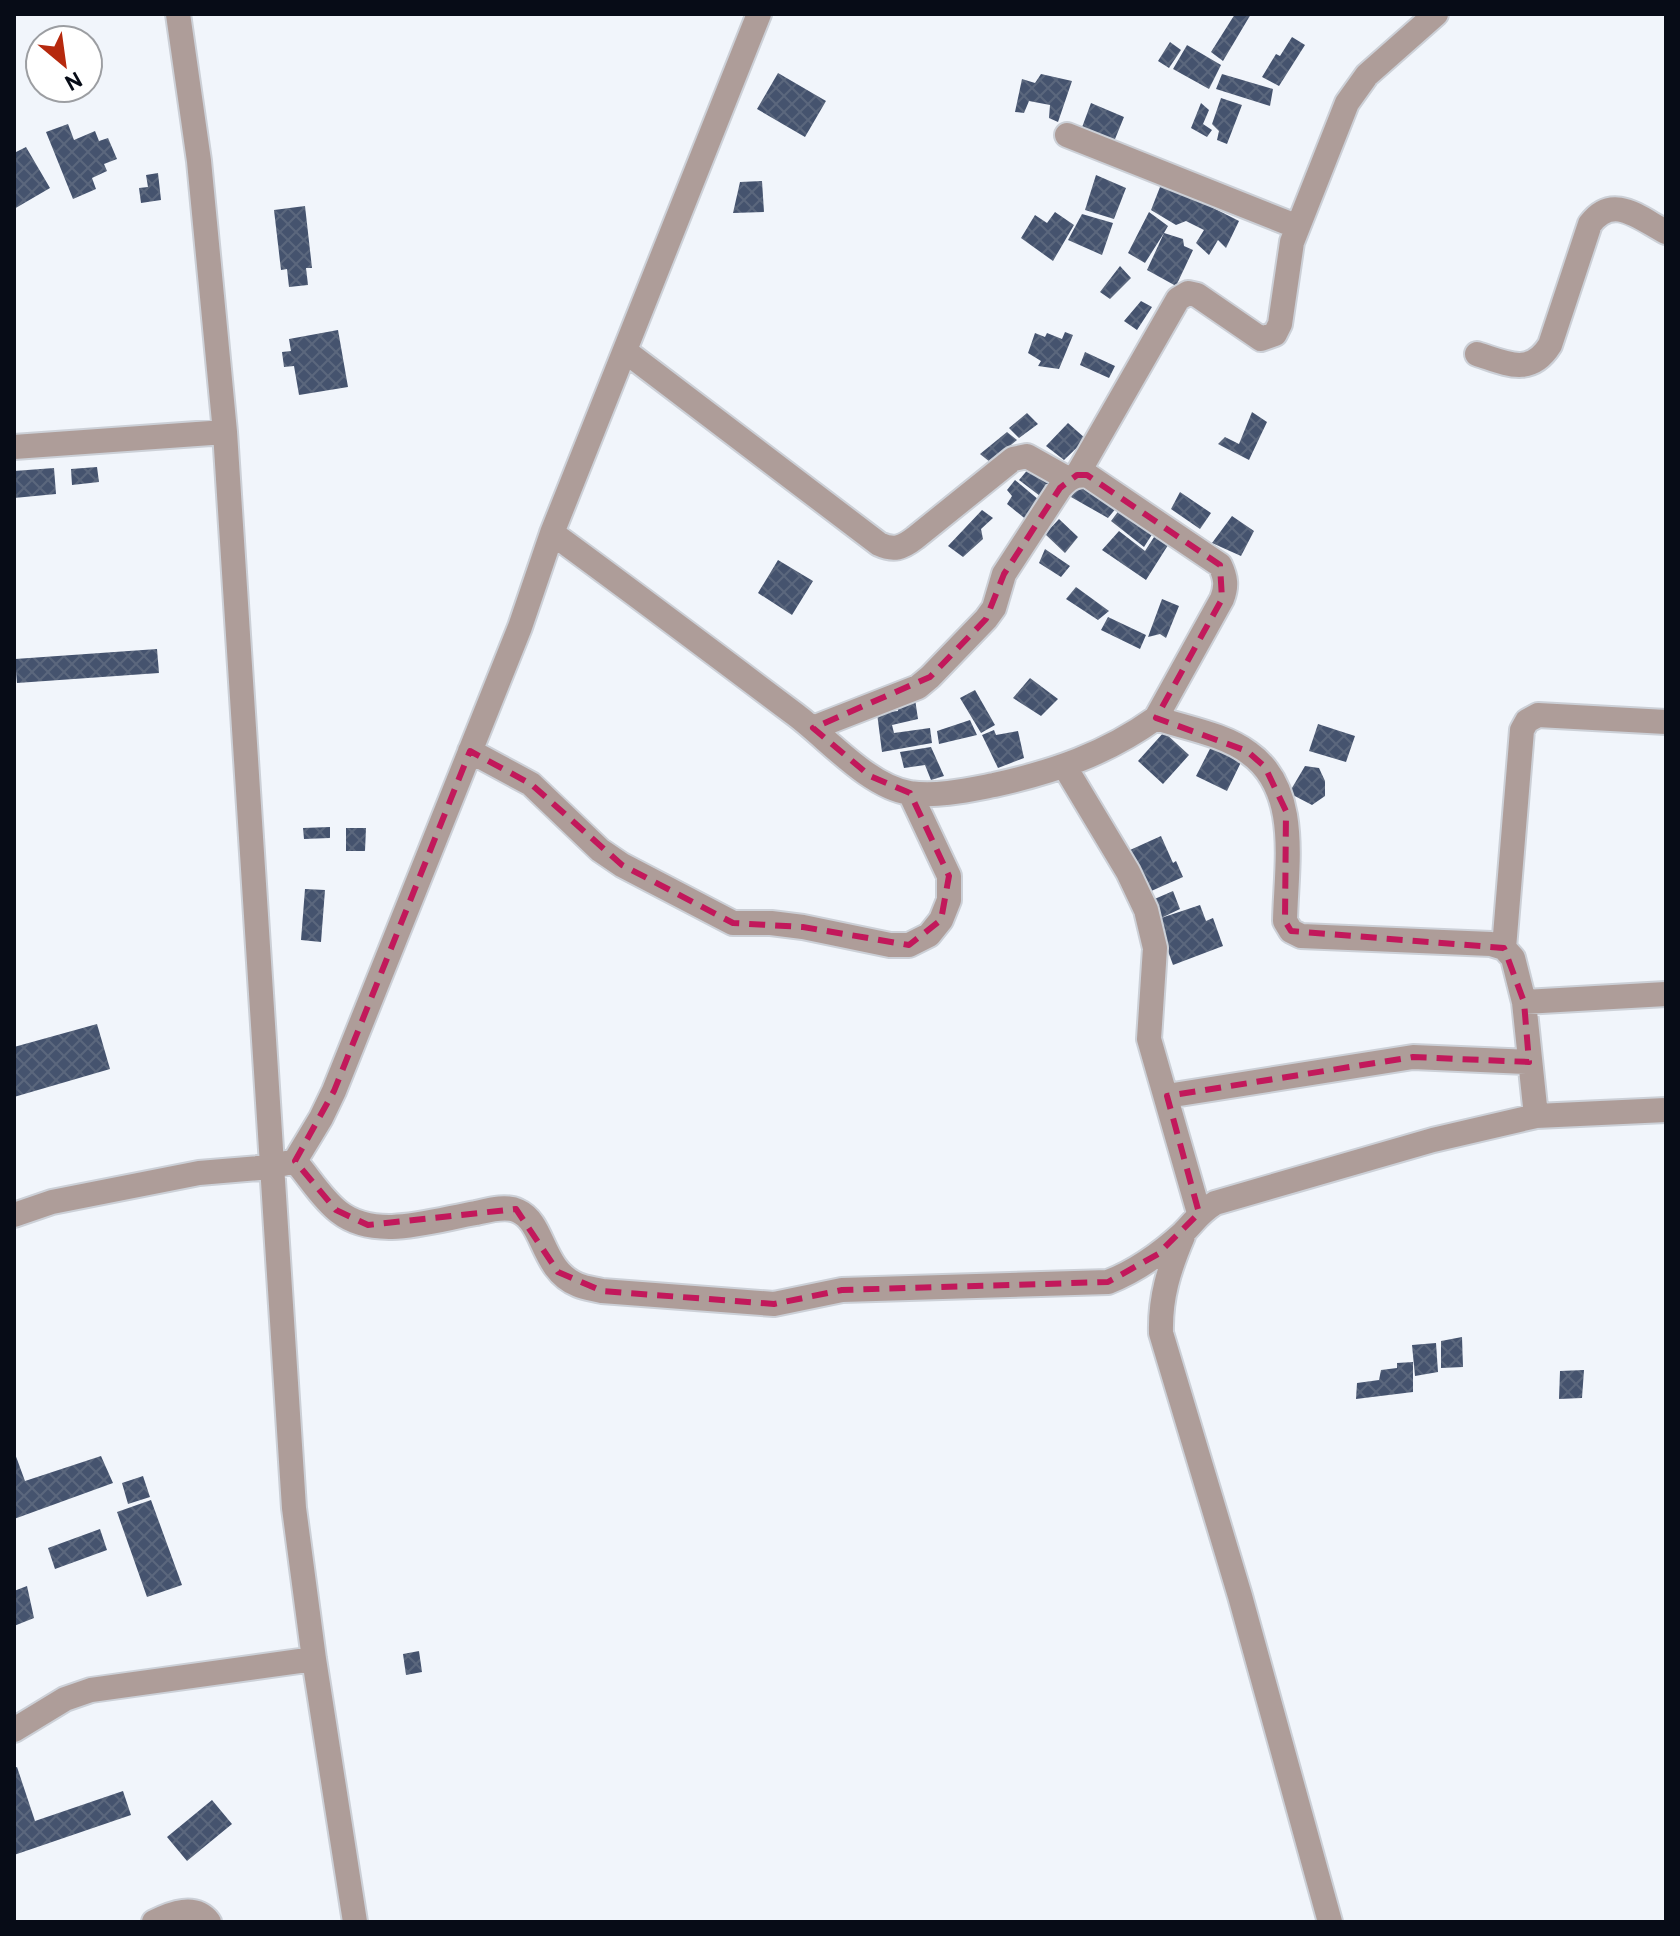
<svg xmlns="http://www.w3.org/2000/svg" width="1680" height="1936" viewBox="0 0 1680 1936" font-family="Overpass,sans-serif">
  <defs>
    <pattern id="building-cross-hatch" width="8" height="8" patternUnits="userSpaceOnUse" patternTransform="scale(2)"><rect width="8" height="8" fill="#45536e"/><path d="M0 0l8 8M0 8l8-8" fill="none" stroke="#5b677d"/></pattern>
  </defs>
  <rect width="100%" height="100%" fill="#f1f5fb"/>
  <path fill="url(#building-cross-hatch)" d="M1235,14H1251L1223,61L1211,52Z
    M1292,37L1305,45L1279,86L1262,77L1276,54L1280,56Z
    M1170,42L1181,50L1169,68L1158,61Z
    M1187,45L1221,65L1209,89L1173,69Z
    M778,73L826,101L805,137L757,109Z
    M1041,74L1072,81L1058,122L1049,118L1050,105L1029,101L1024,113L1015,112L1022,79L1035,83Z
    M1222,74L1273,89L1270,106L1216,89Z
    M1221,98L1242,105L1227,144L1217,140L1219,131L1212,124Z
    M1091,103L1124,117L1113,144L1081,130Z
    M1201,103L1209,110L1203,124L1212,130L1207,137L1191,128Z
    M68,124L74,140L95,131L99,141L108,138L117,159L104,164L107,171L92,178L96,189L73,199L46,132Z
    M26,147L50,188L14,209V153Z
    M158,173L161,200L141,203L139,188L148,187L146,175Z
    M1096,175L1126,188L1114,219L1085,210Z
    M762,181L764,212L733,213L740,182Z
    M1162,182L1239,221L1226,248L1218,240L1209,255L1196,243L1204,230L1186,221L1176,225L1151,210Z
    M305,206L312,268H306L308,285L289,287L287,269L281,270L274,210Z
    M1055,212L1074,225L1053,261L1021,238L1035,215L1047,223Z
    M1149,212L1168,226L1164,233L1183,239L1184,246L1193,250L1176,286L1147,270L1164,233L1145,263L1128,253Z
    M1082,214L1113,223L1102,255L1068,240Z
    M1120,266L1131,278L1110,299L1100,292Z
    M1141,301L1152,307L1137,330L1124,321Z
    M338,330L348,387L299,395L294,366L284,367L282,352L291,351L289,339Z
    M1065,332L1073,335L1059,369L1038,366L1041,361L1028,353L1035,333L1045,337L1047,333L1062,339Z
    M1085,352L1115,366L1109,378L1080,365Z
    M1252,412L1267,422L1249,460L1218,444L1225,437L1239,444Z
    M1027,413L1038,424L1019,438L1009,428Z
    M1068,423L1086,439L1064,460L1046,446Z
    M1007,432L1017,440L990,462L980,454Z
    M97,467L99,482L72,485L71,469Z
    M1030,467L1052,485L1044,499L1019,480Z
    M54,468L56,494L14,498V471Z
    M1015,480L1039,500L1028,521L1007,504L1012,496L1007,490Z
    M1080,483L1117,507L1108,518L1071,497Z
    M1180,492L1211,513L1200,529L1171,509Z
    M1120,509L1153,533L1144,547L1111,521Z
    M982,510L993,518L981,529L983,539L963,557L948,546Z
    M1232,516L1254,531L1241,556L1212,543Z
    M1059,519L1078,537L1065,553L1045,534Z
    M1119,531L1145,551L1156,534L1170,542L1146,580L1102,550Z
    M1045,549L1070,566L1061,577L1039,563Z
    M778,560L813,581L792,615L758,593Z
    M1076,587L1109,611L1098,620L1066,599Z
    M1162,599L1179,606L1166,638L1160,634L1148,637Z
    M1108,617L1146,635L1140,649L1101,630Z
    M157,649L159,673L17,683L15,659Z
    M1030,678L1058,699L1041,716L1013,698Z
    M975,690L995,725L981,733L960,698Z
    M915,699L918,719L892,725L894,733L930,728L932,743L882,752L877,713L898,711L897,703Z
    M970,720L977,735L939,744L937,731Z
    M1318,724L1355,736L1346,762L1309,751Z
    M994,730L996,735L1018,731L1024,758L998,768L982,735Z
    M1164,732L1189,755L1163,784L1138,761Z
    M1213,743L1243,758L1227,791L1196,776Z
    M931,747L944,776L931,780L925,765L904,768L900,752Z
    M1305,766L1319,768L1325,781V796L1312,805L1289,793Z
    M330,827V838L304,839L303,828Z
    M346,828H366L365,851H346Z
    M1161,836L1173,863L1176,861L1183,877L1149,892L1130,850Z
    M305,889L325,890L321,942L301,940Z
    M1173,891L1180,909L1161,918L1200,905L1206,921L1213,918L1223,946L1173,965L1150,901Z
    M97,1024L110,1069L14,1097V1047Z
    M1462,1337L1463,1367L1441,1368V1341Z
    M1436,1343L1438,1372L1415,1376L1412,1345Z
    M1413,1362V1392L1356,1399L1357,1383L1379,1380L1381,1370L1397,1368V1363Z
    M1584,1370L1582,1398L1559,1399L1560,1371Z
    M14,1451L25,1481L101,1456L113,1483L14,1519Z
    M143,1476L150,1497L128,1504L122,1483Z
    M151,1500L182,1585L147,1597L117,1512Z
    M100,1529L107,1550L55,1569L48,1548Z
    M27,1586L34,1618L14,1626V1591Z
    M419,1651L422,1672L406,1675L403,1654Z
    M17,1767L35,1821L123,1791L131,1815L14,1855V1768Z
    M212,1800L232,1824L187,1861L167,1837Z"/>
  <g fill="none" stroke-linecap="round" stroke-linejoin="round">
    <g stroke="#ccd0d7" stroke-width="28">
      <path id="minor" d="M178,14L199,161L225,432L294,1508L314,1659L355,1922
        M1067,135L1298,227
        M625,351L879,544C894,551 902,548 915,538L1013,459L1027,456L1068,479
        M1477,354C1506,363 1530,377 1550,345L1590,224C1613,193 1639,218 1666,232
        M14,447L225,432
        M1077,475L1178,299L1188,293L1197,295L1261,339L1275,334L1280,324L1292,242L1347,103L1367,75L1436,14
        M552,533C634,593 715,654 796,715C828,739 869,787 910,793C937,797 968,790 994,785C1053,772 1106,754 1156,718C1185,728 1224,734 1249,753C1301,790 1286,866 1285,921L1291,931L1301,936L1491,944L1504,948L1513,958L1524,1002L1536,1116
        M813,728L918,687L930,677L986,619L994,608L1004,574L1060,488C1069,478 1075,475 1087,475L1220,565C1226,578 1227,586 1222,599L1156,718
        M470,751L531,784L600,850L622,865L733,923H771L803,927L890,945H909L929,935L941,920L949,900V876L910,793
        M1065,767L1128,872L1146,910L1155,948L1149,1039L1199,1213
        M1504,948L1522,730L1527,721L1538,715L1666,722
        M1524,1002L1666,994
        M1167,1096L1413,1057L1529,1062
        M295,1161L321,1118L334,1091L520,627L552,533L759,14
        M14,1215L52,1202L199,1173L270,1167L295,1161C309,1177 322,1199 339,1212C376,1241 434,1220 476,1213C489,1210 506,1205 518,1211C545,1223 541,1270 578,1285C585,1288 594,1289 602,1291L774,1304L842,1290L1108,1282C1136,1271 1160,1254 1183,1233C1196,1220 1198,1214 1215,1203L1433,1140L1536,1116L1666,1110
        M1183,1236C1169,1269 1160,1297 1161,1333L1240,1596L1330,1922
        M14,1730L65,1699L91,1690L314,1659
        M154,1922C172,1913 195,1904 209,1922"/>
    </g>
    <use href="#minor" stroke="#ae9d99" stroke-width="24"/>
  </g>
  <path fill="none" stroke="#c2185b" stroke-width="6" stroke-dasharray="16 10" stroke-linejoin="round" d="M1077,475H1087L1220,565L1222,599L1156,718L1247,751L1265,767L1286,811L1285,921L1291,931L1504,948L1524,1002L1529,1062L1413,1057L1167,1096L1199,1213L1158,1254L1108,1282L842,1290L774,1304L602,1291L558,1272L516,1209L368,1225L336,1210L295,1161L334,1091L470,751L531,784L622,865L733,923L803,927L909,945L941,920L949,876L910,793L870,776L813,728L930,677L986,619L1004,574L1060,488Z"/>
  <rect width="1680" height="1936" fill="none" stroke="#070c17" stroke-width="32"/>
  <g transform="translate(64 64) rotate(151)"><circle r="38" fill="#ffffff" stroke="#9c9ea2" stroke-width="2"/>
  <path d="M0-6L14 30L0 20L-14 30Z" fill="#b6290e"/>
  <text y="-12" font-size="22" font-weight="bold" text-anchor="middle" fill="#070c17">N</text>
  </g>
</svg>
